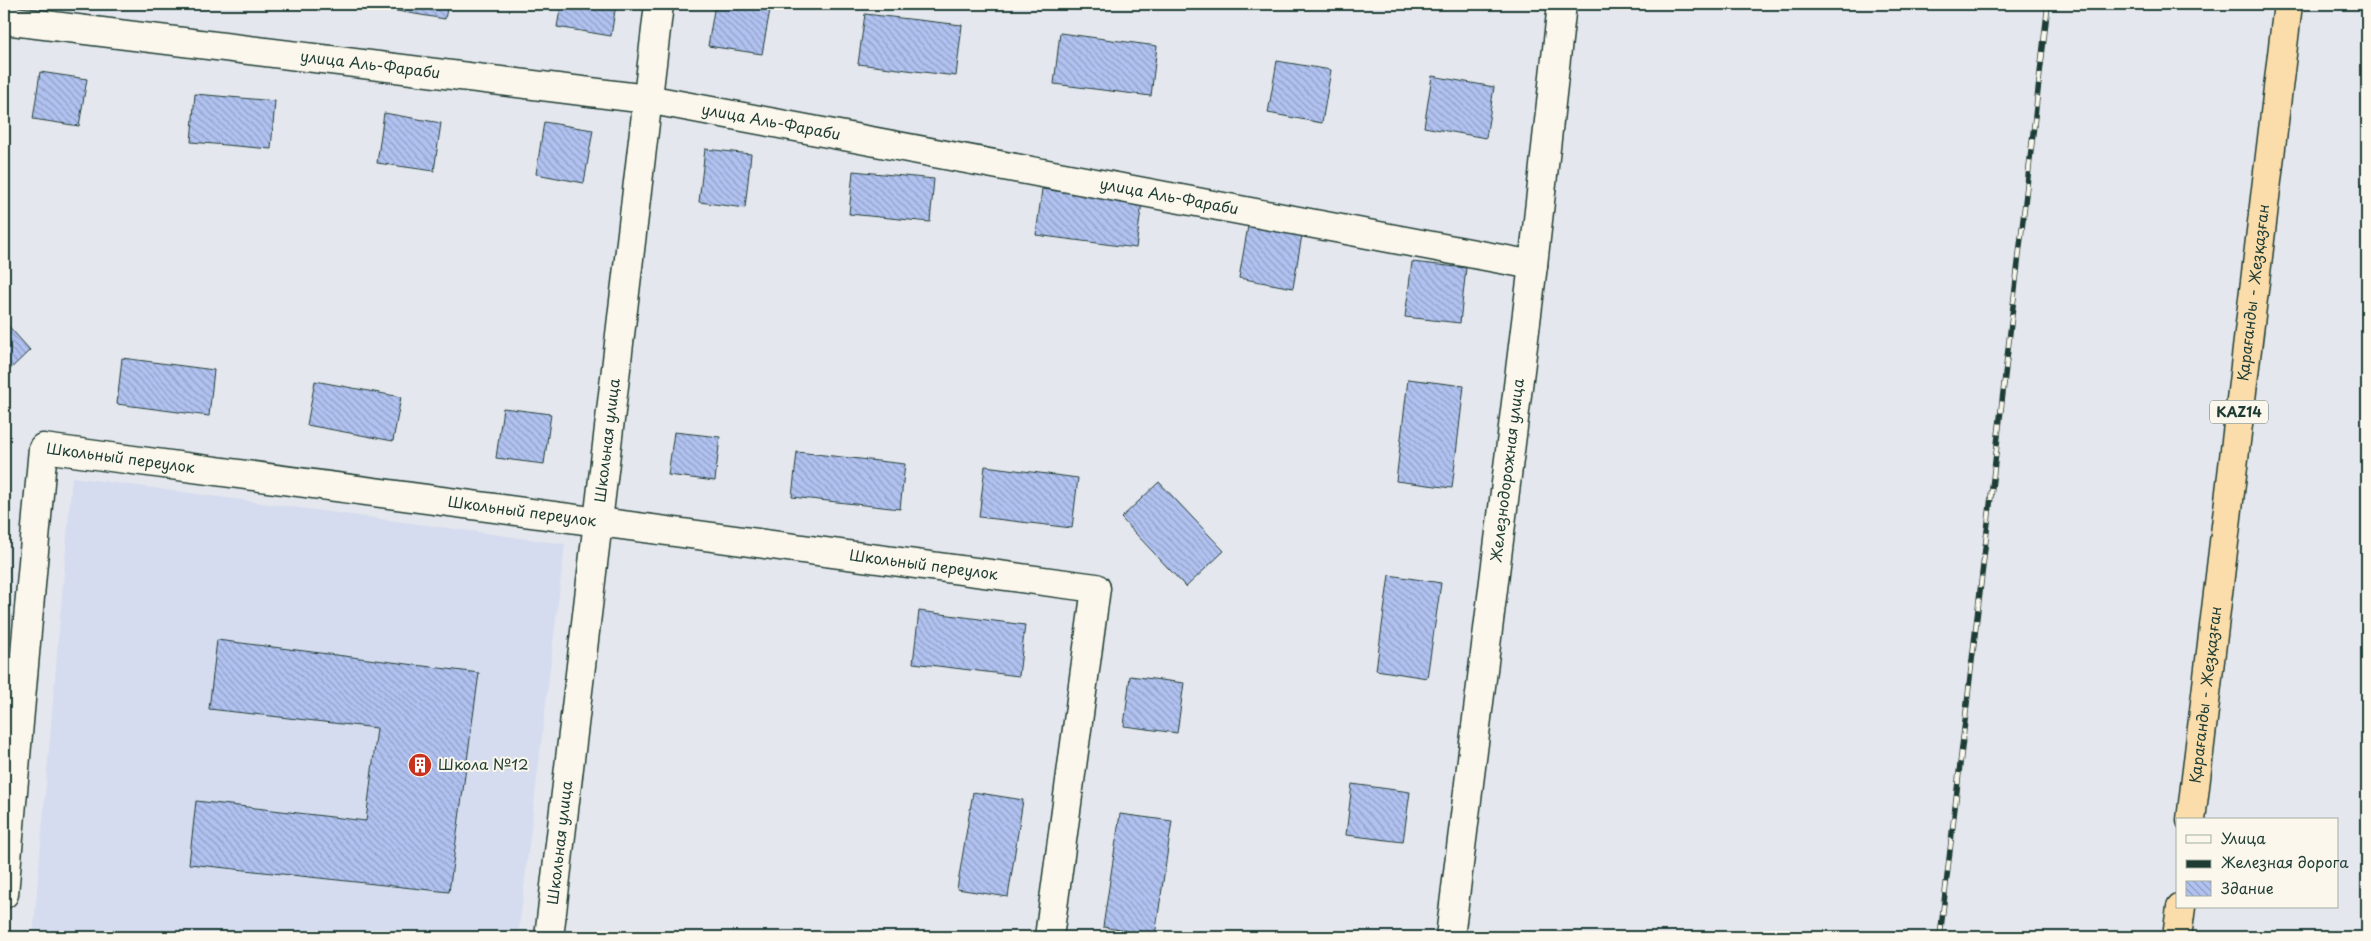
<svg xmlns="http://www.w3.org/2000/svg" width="2371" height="941" viewBox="0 0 2371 941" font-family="'Playpen Sans',sans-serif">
  <defs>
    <pattern id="building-back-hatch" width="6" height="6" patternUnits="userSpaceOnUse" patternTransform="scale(1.25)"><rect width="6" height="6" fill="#b1c2f1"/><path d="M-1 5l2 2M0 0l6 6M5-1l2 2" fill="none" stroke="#8f9fc4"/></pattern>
  </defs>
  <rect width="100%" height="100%" fill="#e5e7ee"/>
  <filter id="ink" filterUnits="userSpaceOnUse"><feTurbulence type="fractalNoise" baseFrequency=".02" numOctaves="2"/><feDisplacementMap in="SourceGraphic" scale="10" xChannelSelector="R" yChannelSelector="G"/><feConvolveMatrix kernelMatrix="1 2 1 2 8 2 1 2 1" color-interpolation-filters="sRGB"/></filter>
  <g filter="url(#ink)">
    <path fill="#d5dcef" d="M72,477L565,544L518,937H33Z"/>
    <path fill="url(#building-back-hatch)" stroke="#1f3d34" d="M392,4H448L445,19L391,10Z
      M561,4H616L611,36L557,27Z
      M715,4H771L762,54L708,46Z
      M865,14L962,25L956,76L858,64Z
      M1060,33L1157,46L1151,96L1054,84Z
      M1277,61L1331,70L1322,123L1268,113Z
      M40,72L87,79L79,126L33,119Z
      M1432,76L1494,87L1486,138L1424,127Z
      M195,94L275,101L271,149L191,142Z
      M384,113L441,123L434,171L377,163Z
      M544,122L593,130L584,183L536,174Z
      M705,149L751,154L745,208L699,202Z
      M853,171L934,179L930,222L849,214Z
      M1042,189L1142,202L1136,248L1036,235Z
      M1248,226L1302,235L1293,288L1239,278Z
      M1412,262L1466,268L1460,323L1405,317Z
      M4,321L30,350L4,375Z
      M122,358L214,370L209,416L117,404Z
      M1408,379L1464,386L1452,488L1396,481Z
      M315,381L401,397L393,441L307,425Z
      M503,408L551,414L544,464L496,458Z
      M674,432L720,437L715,481L668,475Z
      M797,452L905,464L900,509L792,497Z
      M985,466L1078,478L1072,528L979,517Z
      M1159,482L1224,551L1186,587L1121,518Z
      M1389,575L1441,583L1427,678L1376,670Z
      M919,611L1025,625L1019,676L913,663Z
      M217,640L479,673L449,892L189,864L196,801L366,821L377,728L209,709Z
      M1130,676L1184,683L1177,733L1124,726Z
      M1352,784L1410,792L1403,842L1346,835Z
      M973,792L1023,800L1008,897L957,889Z
      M1120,814L1172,821L1155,936L1103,927Z"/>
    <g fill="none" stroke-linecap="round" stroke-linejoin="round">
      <g stroke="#1f3d34" stroke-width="31">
        <g id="minor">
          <path id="s1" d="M4,20L647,99L1533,265"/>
          <path id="s2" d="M4,894L43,448L1096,588L1049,937"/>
          <path id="s3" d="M549,937L659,4"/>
          <path id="s4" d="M1450,937L1533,265L1562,4"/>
        </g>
      </g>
      <g stroke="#1f3d34" stroke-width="31">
        <g id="highway">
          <path id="s5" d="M2191,820L2288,4"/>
          <path d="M2177,937L2181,907"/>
        </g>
      </g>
      <use href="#minor" stroke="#fbf7ec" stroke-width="28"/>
      <use href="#highway" stroke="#fbddab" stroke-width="28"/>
      <g stroke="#1f3d34" stroke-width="5.5">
        <path id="rail" d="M1940,937L2048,4"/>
      </g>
      <use href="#rail" stroke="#fbf7ec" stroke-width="4" stroke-dasharray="11" stroke-linecap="butt"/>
    </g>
  </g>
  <defs>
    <g id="building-disc" transform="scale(1.25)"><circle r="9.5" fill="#c8321e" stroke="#fbf7ec"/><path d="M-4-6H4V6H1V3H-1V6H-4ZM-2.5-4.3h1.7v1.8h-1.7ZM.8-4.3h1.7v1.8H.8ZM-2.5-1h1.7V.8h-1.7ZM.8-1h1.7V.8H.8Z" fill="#fff"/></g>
  </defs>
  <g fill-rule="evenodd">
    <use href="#building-disc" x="420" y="765"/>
  </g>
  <g text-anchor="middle" stroke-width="4" stroke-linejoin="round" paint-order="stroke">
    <rect fill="#fbf7ec" stroke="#61756b" stroke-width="1" x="2210" y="400.5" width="58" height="23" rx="4"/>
    <g font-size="14" font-weight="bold" fill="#1f3d34">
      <text x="2239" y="417">KAZ14</text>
    </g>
    <g font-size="15" fill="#1f3d34" stroke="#fbf7ec">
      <text dy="5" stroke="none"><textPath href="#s1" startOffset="369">улица Аль-Фараби</textPath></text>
      <text dy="5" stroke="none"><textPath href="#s1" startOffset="774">улица Аль-Фараби</textPath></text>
      <text dy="5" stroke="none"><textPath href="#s1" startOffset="1179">улица Аль-Фараби</textPath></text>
      <text dy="5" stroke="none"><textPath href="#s5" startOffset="531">Қарағанды - Жезқазған</textPath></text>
      <text dy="5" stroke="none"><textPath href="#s3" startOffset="500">Школьная улица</textPath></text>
      <text dy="5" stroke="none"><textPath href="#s2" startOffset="526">Школьный переулок</textPath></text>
      <text dy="5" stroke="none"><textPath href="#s4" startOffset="470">Железнодорожная улица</textPath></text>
      <text dy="5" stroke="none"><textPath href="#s2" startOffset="931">Школьный переулок</textPath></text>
      <text dy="5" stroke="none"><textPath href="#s2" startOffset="1336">Школьный переулок</textPath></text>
      <text dy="5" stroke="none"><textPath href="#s5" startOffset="126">Қарағанды - Жезқазған</textPath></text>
      <text dy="5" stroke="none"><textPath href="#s3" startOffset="95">Школьная улица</textPath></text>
    </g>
    <g font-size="15" fill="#1f3d34" stroke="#fbf7ec" text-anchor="start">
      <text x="438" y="770">Школа №12</text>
    </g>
  </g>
  <rect width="2371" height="941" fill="none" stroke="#fbf7ec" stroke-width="20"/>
  <rect x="10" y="10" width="2351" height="921" fill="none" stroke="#1f3d34" stroke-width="2" filter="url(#ink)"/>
  <rect x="2176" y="818" width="162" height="90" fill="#fbf7ec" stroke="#a3ada2"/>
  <rect x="2186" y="835" width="25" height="8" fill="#fbf7ec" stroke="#a3ada2"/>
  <text x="2221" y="844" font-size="15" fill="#1f3d34">Улица</text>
  <rect x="2186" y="860" width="25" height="8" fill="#1f3d34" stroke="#a3ada2"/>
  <text x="2221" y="868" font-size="15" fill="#1f3d34">Железная дорога</text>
  <rect x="2186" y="881" width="25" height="15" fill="url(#building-back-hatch)" stroke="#a3ada2"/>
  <text x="2221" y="894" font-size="15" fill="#1f3d34">Здание</text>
</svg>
